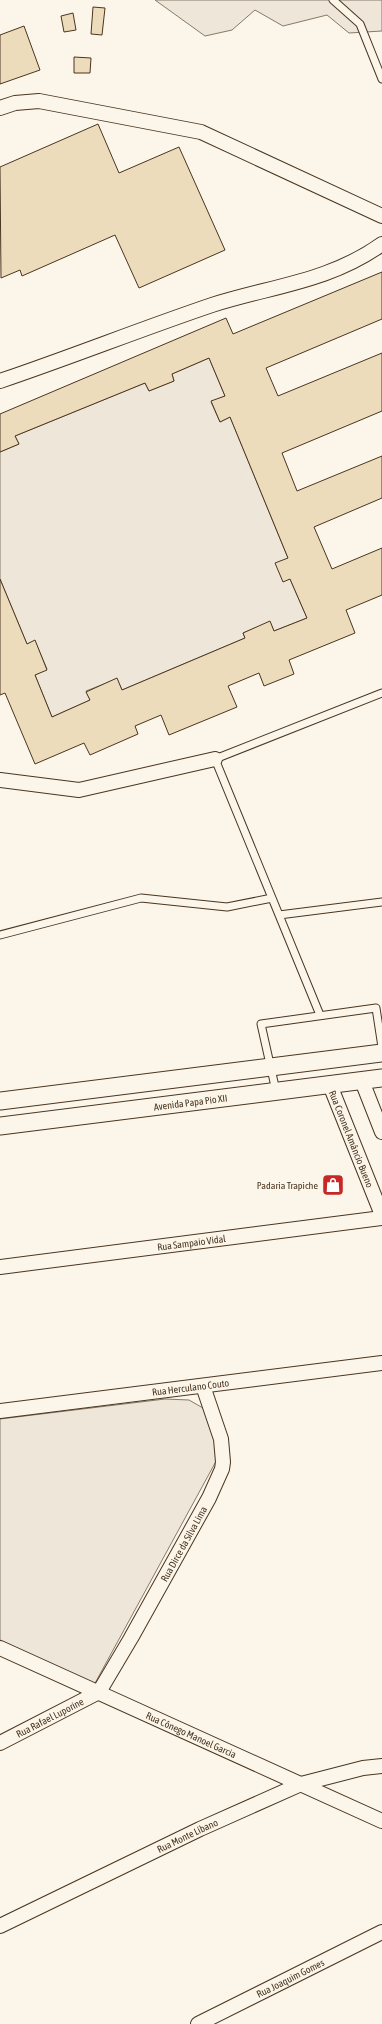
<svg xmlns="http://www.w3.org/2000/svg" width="382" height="2024" viewBox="0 0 382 2024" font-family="'Asap Condensed',sans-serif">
  <rect width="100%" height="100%" fill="#fbf6e9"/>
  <path fill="#ede6d9" stroke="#887966" d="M155,0H382V31L349,33L327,15L283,26L255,10L232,30L205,36Z
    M209,358L225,396L211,402L220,422L230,417L288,558L290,579L307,618L274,631L270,622L243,633L245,638L122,690L117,679L86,691L90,700L52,717L35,675L47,669L35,641L27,644L0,579V452L19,444L15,436L145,383L149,391L174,381L172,374Z
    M165,1399L189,1400L203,1408L220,1454L94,1685L0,1640V1419Z"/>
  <path fill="#ecdcbc" stroke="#4a3520" d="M93,7L105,8L102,35L91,34Z
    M73,13L76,30L64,32L61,16Z
    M24,26L40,70L0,84V35Z
    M74,57L91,58L90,73H74Z
    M98,124L119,173L179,147L225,250L139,288L115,235L22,276L20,270L1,278L0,167Z
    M382,272V319L266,368L278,396L382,353V411L282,453L297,491L382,456V498L314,527L332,569L382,548V595L346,610L355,633L289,660L294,674L264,686L259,673L228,686L237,707L169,735L161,715L135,726L138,734L90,755L84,743L35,764L5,693L0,695V579L27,644L35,640L47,670L35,675L52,717L90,700L86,692L117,678L122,690L245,638L243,633L270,621L274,631L307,618L290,579L283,582L275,563L288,558L230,417L220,422L211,401L225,396L209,358L172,374L174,381L149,391L145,383L15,436L19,444L0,452V414L226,318L233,334Z"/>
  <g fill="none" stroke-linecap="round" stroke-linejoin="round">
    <g stroke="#4a3520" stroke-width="9">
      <path id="service" d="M333,0L360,24L382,79
        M279,915L382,902
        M0,935L141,898L227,907L272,898
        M320,1015L215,759L382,693
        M276,1091L261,1024L376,1008L382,1047"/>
    </g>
    <g stroke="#4a3520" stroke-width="16">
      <g id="minor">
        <path d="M0,108L15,103L39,101L201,132L382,216"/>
        <path d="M0,381C71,357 141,329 212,305C271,286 329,282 382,244"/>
        <path d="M0,780L79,790L215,759"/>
        <path d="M362,1081L382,1132"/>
        <path id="s1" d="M330,1085L382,1215"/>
        <path id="s2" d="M0,1267L382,1218"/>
        <path id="s3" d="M0,1411L382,1363"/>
        <path id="s4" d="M0,1648L382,1821"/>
        <path id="s5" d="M0,1743L99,1692L131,1638L209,1498L222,1469L223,1462L221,1439L203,1386"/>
        <path id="s6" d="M0,1926L200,1829L301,1784L363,1768L382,1766"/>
        <path id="s7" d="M198,2024L382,1932"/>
      </g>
    </g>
    <g stroke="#4a3520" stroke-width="19">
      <g id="tertiary">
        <path d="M0,1101L382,1053"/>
        <path id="s8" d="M0,1126L382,1078"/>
      </g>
    </g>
    <use href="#service" stroke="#fbf6e9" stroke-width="7"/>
    <use href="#minor" stroke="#fbf6e9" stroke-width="14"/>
    <use href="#tertiary" stroke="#fbf6e9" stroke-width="17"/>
  </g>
  <defs>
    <g id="shop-square" transform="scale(1.15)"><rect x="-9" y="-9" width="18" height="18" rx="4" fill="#c62828" stroke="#fbf6e9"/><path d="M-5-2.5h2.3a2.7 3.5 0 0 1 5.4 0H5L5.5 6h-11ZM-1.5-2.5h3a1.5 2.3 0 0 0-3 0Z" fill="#fff"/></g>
  </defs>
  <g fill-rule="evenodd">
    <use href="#shop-square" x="333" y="1185"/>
  </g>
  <g text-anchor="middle" stroke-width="3" stroke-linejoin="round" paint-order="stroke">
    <g font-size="10" fill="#4a3520" stroke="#fbf6e9">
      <text dy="4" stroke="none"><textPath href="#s8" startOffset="192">Avenida Papa Pio XII</textPath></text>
      <text dy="4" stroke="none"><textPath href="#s1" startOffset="58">Rua Coronel Amâncio Bueno</textPath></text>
      <text dy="4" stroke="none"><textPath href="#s2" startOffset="193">Rua Sampaio Vidal</textPath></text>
      <text dy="4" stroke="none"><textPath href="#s3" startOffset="192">Rua Herculano Couto</textPath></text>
      <text dy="4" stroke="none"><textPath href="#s5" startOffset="282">Rua Dirce da Silva Lima</textPath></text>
      <text dy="4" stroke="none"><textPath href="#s5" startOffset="56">Rua Rafael Luporine</textPath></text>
      <text dy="4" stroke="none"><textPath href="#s4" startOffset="210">Rua Cônego Manoel Garcia</textPath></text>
      <text dy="4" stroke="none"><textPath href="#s6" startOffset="208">Rua Monte Líbano</textPath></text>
      <text dy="4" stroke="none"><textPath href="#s7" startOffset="103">Rua Joaquim Gomes</textPath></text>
    </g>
    <g font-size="10" fill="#4a3520" stroke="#fbf6e9" text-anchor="end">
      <text x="318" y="1189">Padaria Trapiche</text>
    </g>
  </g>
</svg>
